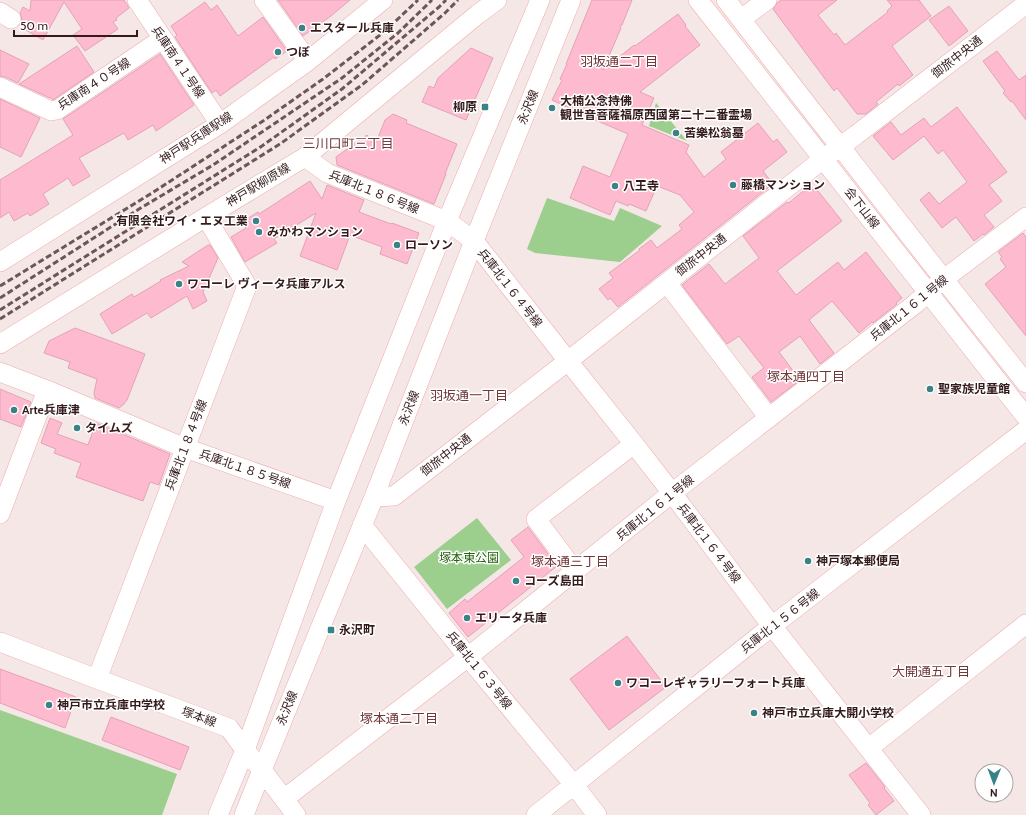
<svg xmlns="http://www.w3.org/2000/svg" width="1026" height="815" viewBox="0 0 1026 815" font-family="Cabin,'Noto Sans JP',sans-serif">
  <rect width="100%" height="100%" fill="#f6e7e7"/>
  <path fill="#9cce8e" d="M656,103L687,141L649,126Z
    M547,198L614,221L620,208L662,226L620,262L535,253L527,249Z
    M477,518L511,560L447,609L414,567Z
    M0,710L177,774L162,815H0Z"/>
  <path fill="#febacf" stroke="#e4a2b7" d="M31,0H124L129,8L116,18L117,20L113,22L118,29L85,51L73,35L82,29L64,2L43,40L19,26L22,19L20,13L23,7L30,11Z
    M278,0H350L331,16L303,36Z
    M592,0H632L622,25L620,26L621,28L603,70L634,45L635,46L678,14L686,25L685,26L700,45L640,92L654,98L642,125L689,145L686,152L704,177L726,159L721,152L758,123L773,142L777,139L787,152L763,171L773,184L618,307L610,298L608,300L599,289L613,278L609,273L640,250L639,249L651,240L657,248L682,229L679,225L694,212L680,195L657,186L646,211L629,204L628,206L616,201L610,215L570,198L583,166L610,177L628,134L586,116L552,100L562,80L560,79L567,64H566Z
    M781,0H837L818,15L834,35L836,33L845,45L888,12L887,11L892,6L887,0H919L931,16L892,46L913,75L899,86L898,84L876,102L878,104L866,114H857L837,88L834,91L773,9L777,3Z
    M205,2L211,10L217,5L238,36L263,17L287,51L275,59L274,57L220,96L216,90L212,93L175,37L177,35L171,26Z
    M949,6L968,31L949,46L929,20Z
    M77,46L94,72L53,100L50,97V98L19,84Z
    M471,48L493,58L466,120L422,102L429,86L434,88L438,78Z
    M0,50L29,64L18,83L5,77L0,76Z
    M997,51L1019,80L1026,75V120L1012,101L1011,102L1003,93L1005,91L983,61Z
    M160,54L194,105L156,131L153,125L128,140L124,133L79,158L90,176L73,186L68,178L43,194L49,204L30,216L28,213L14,221L9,212L0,218V180L73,135L63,119Z
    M0,99L40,118L21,157L0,147Z
    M957,107L1007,172L989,185L1002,201L984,215L994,227L984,235L983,234L974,241L956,217L942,228L920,200L929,192L939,204L967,182L943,150L938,154L924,136L893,160L873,136L891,122L901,135L924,118L931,127Z
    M393,114L407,120L406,123L457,144L445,174H446L434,204L337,165L336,157L367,135L375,145L385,120Z
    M310,181L322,199L327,185L364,200L359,212L391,224L392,223L419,233L407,264L380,254L382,247L350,235L337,270L300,256L316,213L274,239L277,243L245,262L231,237L246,228L242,222L258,212L259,214Z
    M807,188L818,191L842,221L777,271L796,295L838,262L844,270L866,252L902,298L896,303L897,304L873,323L872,322L859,333L832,301L809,320L834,353L820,364L800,336L779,352L800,380L771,402L752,377L764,368L739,336L727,344L682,285L709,264L725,284L759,258L743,236L787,202L788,203L790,202Z
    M1023,233L1026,237V336L985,284L1006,267L1000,259L1002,257L998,252Z
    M208,245H210L218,258L203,292L207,301L193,309L187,296L151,318L147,313L112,334L100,314L132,294L134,297L161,281L160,280L189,266L182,262Z
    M75,328L145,354L127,400L123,405L119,408L95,398L94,393L97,379L68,368L70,362L44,353L49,341Z
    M0,389L31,402L21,427L0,419Z
    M50,418L62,423L57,434L88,445L96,423L170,454L159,485L150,482L143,501L76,477L81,463L54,453L56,449L41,443Z
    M528,527L557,566L468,637L449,613L465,599L467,602L524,557L511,540Z
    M627,636L666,687L609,730L570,679Z
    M0,669L76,697L65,728L0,703Z
    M111,717L189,747L180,770L102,740Z
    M866,763L885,787L884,788L894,801L876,815L868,805L870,803L849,775Z"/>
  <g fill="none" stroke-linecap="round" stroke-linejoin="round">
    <g stroke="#f0aaab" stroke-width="20">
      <path id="minor" d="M137,0L220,124
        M264,0L308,61
        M698,0L1026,417
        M726,0L830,134L840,146C901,225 963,304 1026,383
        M0,12L11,19
        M741,19L767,0
        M0,87L51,111L57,110L162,39
        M305,157L327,173L447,221L474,241L568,361L634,444L672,493L772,626L921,815
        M0,262L220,124L308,61L383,0
        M667,283L769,418
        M0,344L206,217L305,157L478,14L497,0
        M0,372L47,390L185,448L336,501
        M374,497L394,496L568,361L823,159L856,135L1026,4
        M0,514L47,390
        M362,525L468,657L574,785L597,815
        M575,571L536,519L634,444
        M0,642L97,679L229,728L245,750L262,770L296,815
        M97,679L247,286L206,217
        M869,748L1026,624
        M284,799L468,657L672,493L915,304L944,279L1026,217
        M218,815L245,750L336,501L447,221L540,0
        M244,815L262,770L374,497L474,241L571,0
        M536,815L772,626L1026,430"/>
    </g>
    <use href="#minor" stroke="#fff" stroke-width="19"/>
    <path stroke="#6d5657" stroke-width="3" stroke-dasharray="6 3" stroke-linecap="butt" d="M0,286L152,193L263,121L323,79L384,32L418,0
      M0,298L139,209L213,165L342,78L398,33L432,0
      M0,310L262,146L342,89L439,7L446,0
      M0,319L280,144L362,85L445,13L458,0"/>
  </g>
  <g fill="#398285" stroke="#fff" stroke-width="1.5">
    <circle cx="302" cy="28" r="4"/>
    <circle cx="278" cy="52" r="4"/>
    <rect x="481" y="103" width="8" height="8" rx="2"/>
    <circle cx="552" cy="108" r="4"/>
    <circle cx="676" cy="133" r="4"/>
    <circle cx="733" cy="185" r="4"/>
    <circle cx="615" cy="186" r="4"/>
    <circle cx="256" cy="221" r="4"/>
    <circle cx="259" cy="232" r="4"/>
    <circle cx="397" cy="245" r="4"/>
    <circle cx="179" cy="284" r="4"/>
    <circle cx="930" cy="389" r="4"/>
    <circle cx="14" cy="410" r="4"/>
    <circle cx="77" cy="428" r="4"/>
    <circle cx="808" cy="561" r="4"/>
    <circle cx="516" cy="581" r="4"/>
    <circle cx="467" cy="618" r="4"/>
    <rect x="327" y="626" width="8" height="8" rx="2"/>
    <circle cx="618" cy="683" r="4"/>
    <circle cx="49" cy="705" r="4"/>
    <circle cx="754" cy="713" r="4"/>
  </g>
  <g text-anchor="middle" stroke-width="3" stroke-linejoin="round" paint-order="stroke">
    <g font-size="12" font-weight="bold" fill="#341a1b" stroke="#fff" text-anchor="start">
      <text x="310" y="32">エスタール兵庫</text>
      <text x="286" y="56">つぼ</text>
      <text x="560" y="105">大楠公念持佛<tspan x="560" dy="14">観世音菩薩福原西國第二十二番霊場</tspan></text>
      <text x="477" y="111" text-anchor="end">柳原</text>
      <text x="684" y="137">苦樂松翁墓</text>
      <text x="741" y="189">藤橋マンション</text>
      <text x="623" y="190">八王寺</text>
      <text x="248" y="225" text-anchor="end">有限会社ワイ・エヌ工業</text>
      <text x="267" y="236">みかわマンション</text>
      <text x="405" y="249">ローソン</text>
      <text x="187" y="288">ワコーレ ヴィータ兵庫アルス</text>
      <text x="938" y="393">聖家族児童館</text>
      <text x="22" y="414">Arte兵庫津</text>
      <text x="85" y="432">タイムズ</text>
      <text x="816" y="565">神戸塚本郵便局</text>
      <text x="524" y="585">コーズ島田</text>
      <text x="475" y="622">エリータ兵庫</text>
      <text x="339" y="634">永沢町</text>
      <text x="626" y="687">ワコーレギャラリーフォート兵庫</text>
      <text x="57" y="709">神戸市立兵庫中学校</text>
      <text x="762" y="717">神戸市立兵庫大開小学校</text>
    </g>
    <g font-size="12" fill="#341a1b" stroke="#fff">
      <text transform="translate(957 57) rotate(-38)" y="4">御旅中央通</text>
      <text transform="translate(178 62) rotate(56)" y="4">兵庫南４１号線</text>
      <text transform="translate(94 84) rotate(-33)" y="4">兵庫南４０号線</text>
      <text transform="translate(528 107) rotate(-68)" y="4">永沢線</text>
      <text transform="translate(196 138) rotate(-33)" y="4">神戸駅兵庫駅線</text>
      <text transform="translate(258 185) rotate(-31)" y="4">神戸駅柳原線</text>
      <text transform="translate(374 192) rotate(22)" y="4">兵庫北１８６号線</text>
      <text transform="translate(862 208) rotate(52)" y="4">会下山線</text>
      <text transform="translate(701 255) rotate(-38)" y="4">御旅中央通</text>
      <text transform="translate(510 288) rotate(52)" y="4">兵庫北１６４号線</text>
      <text transform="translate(909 308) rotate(-39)" y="4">兵庫北１６１号線</text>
      <text transform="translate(409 408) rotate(-69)" y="4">永沢線</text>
      <text transform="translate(186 445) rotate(-69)" y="4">兵庫北１８４号線</text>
      <text transform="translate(446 455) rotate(-38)" y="4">御旅中央通</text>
      <text transform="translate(245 469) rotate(19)" y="4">兵庫北１８５号線</text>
      <text transform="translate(655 508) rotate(-39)" y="4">兵庫北１６１号線</text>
      <text transform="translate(709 543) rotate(53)" y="4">兵庫北１６４号線</text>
      <text transform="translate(780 621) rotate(-38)" y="4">兵庫北１５６号線</text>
      <text transform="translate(479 670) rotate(51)" y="4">兵庫北１６３号線</text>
      <text transform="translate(287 708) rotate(-68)" y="4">永沢線</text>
      <text transform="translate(199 717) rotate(20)" y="4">塚本線</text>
    </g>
    <g font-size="12" fill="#25620c" stroke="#fff">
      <text x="469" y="562">塚本東公園</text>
    </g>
    <g font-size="13" fill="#72383a" stroke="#fff">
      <text x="619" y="66">羽坂通二丁目</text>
      <text x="348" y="148">三川口町三丁目</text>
      <text x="806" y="381">塚本通四丁目</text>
      <text x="469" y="400">羽坂通一丁目</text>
      <text x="570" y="566">塚本通三丁目</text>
      <text x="931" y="676">大開通五丁目</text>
      <text x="399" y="723">塚本通二丁目</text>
    </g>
  </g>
  <g transform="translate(994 783) rotate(181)"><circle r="19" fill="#ffffff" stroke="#aea3a4"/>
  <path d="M0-3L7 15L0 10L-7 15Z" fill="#398285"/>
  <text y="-6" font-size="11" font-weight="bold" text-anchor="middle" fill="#341a1b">N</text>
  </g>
  <path d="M14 30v6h123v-6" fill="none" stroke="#341a1b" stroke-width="2"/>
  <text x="20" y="30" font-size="12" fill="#341a1b" stroke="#ffffff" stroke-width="3" paint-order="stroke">50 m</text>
</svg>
